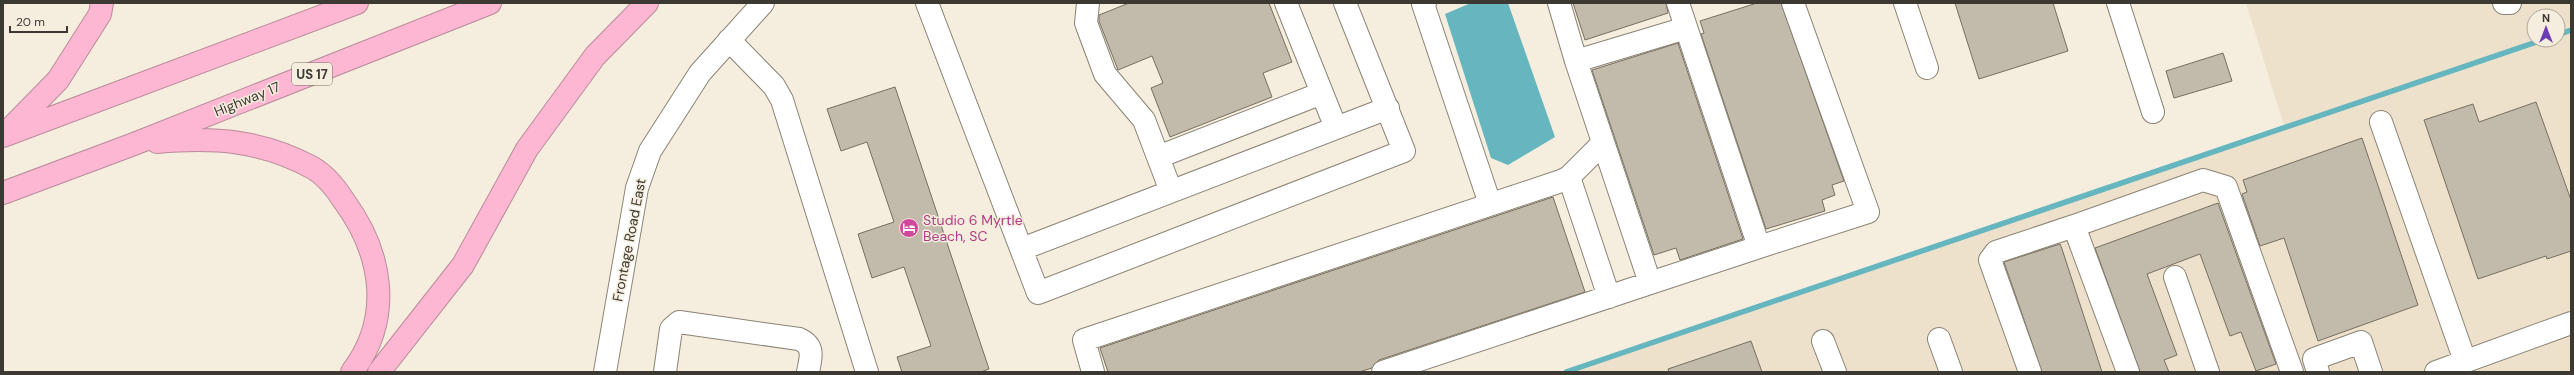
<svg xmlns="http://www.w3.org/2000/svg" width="2574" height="375" viewBox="0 0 2574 375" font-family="'DM Sans',sans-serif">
  <rect width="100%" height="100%" fill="#f5eddd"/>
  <path fill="#ede1cb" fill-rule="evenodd" d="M2246,3H2571V372H1560L2285,129ZM2534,16H2558V40H2534Z"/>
  <path fill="#65b6bf" d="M1471,3H1508L1555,137L1508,165L1491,158L1445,14Z"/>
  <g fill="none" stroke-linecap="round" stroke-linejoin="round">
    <path stroke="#65b6bf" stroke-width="5.5" d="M2558,35L2571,30
      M1566,372L2542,40"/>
  </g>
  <path fill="#c2baab" stroke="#766f61" d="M1129,3H1269L1292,62L1263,73L1272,97L1170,137L1151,88L1163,83L1152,56L1118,70L1099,21V15Z
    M1573,3H1666L1668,13L1585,40Z
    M1757,3H1781L1844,181L1832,185L1835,195L1822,200L1825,211L1766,229L1701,34L1704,33L1700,21Z
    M1955,3H2053L2068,51L1979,79Z
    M1678,43L1743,239L1680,260L1676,248L1654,255L1592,70Z
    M2223,53L2232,81L2174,98L2166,71Z
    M895,87L989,369L981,372H902L897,357L931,346L904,267L872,278L858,234L894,222L867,142L841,151L827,109Z
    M2536,102L2571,200V251L2547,259L2546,256L2478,279L2424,120L2473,104L2479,122Z
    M2362,138L2418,305L2318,341L2284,238L2260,246L2242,194L2247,192L2243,180Z
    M1553,197L1585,292L1379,360L1372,368L1359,372H1108L1100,348Z
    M2218,203L2276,364L2256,371L2241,332L2230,336L2200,254L2147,274L2177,355L2164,360L2169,372H2140L2095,248Z
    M2060,244L2062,249L2102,372H2042L2004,262Z
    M1751,341L1762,372H1669L1668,369Z"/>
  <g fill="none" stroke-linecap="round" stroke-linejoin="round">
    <g stroke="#8b8476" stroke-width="24">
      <path id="minor" d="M927,3L1038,293L1404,151L1345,3
        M1088,3L1086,23L1105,74L1144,120L1158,157L1322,93L1286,3
        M1425,3L1423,4L1490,204
        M1559,3L1576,61
        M1678,3L1759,247L1868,212L1793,3
        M1905,3L1927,68
        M2118,3L2153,112
        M2504,3H2510
        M1686,28L1576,61L1650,283L1759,247
        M729,40L774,86L782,100L867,372
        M1322,93L1336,128
        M2381,122L2465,361
        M1158,157L1171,191
        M1569,177L1609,297
        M2074,226L2203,180L2226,187L2292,372
        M1022,249L1388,108
        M2175,277L2208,372
        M1939,339L1951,372
        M1823,341L1835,372
        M605,372L637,188L650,151L700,73L763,3
        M665,372L671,329L679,322L799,339C815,346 811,357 808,372
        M1093,372L1084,340L1561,181L1569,177L1603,143
        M1383,372L1650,283
        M2030,372L1990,260L1996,252L2074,226L2128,372
        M2318,372L2314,359L2361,342L2371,372
        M2436,372L2571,323"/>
    </g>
    <g stroke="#b98b9b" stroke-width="24">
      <path id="highway" d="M8,131L58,80L100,14L102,3
        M3,136L357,3
        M157,142C214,137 262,140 313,168C325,175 337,190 344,201C383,254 393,318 352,372
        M3,193L134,144L490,3
        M379,372L463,265L527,149L595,56L647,3"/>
    </g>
    <use href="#minor" stroke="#fff" stroke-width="22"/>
    <use href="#highway" stroke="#fdb7d3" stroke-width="22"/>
  </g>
  <defs>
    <g id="hotel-disc" transform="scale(1)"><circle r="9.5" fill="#d1479c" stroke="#f5eddd"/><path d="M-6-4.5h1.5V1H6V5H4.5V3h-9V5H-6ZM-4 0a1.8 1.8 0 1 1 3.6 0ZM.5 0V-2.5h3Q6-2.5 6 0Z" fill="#fff"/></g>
  </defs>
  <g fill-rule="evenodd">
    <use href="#hotel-disc" x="909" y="228"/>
  </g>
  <g text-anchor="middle" stroke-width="3" stroke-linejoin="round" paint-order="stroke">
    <rect fill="#f5eddd" stroke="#746f66" stroke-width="1" x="292" y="63" width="40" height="22" rx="3"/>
    <g font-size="13" font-weight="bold" fill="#3c3933">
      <text x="312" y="79">US 17</text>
    </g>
    <g font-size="14" fill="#3c3933" stroke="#f5eddd">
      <text transform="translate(247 99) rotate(-22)" y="5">Highway 17</text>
      <text transform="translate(629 240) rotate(-79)" y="5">Frontage Road East</text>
    </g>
    <g font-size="14" fill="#b23c85" stroke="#f5eddd" text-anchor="start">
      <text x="923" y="225">Studio 6 Myrtle<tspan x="923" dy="16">Beach, SC</tspan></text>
    </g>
  </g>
  <rect width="2574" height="375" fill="none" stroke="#3c3933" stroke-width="8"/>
  <g transform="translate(2546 28)"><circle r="19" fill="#f5eddd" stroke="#aba599"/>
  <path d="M0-3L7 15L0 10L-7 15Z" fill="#6c3db5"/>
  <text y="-6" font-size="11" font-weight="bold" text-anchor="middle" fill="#3c3933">N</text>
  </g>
  <path d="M10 26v6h57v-6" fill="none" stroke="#3c3933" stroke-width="2"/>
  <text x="16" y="26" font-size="12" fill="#3c3933" stroke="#f5eddd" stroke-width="3" paint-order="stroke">20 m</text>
</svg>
